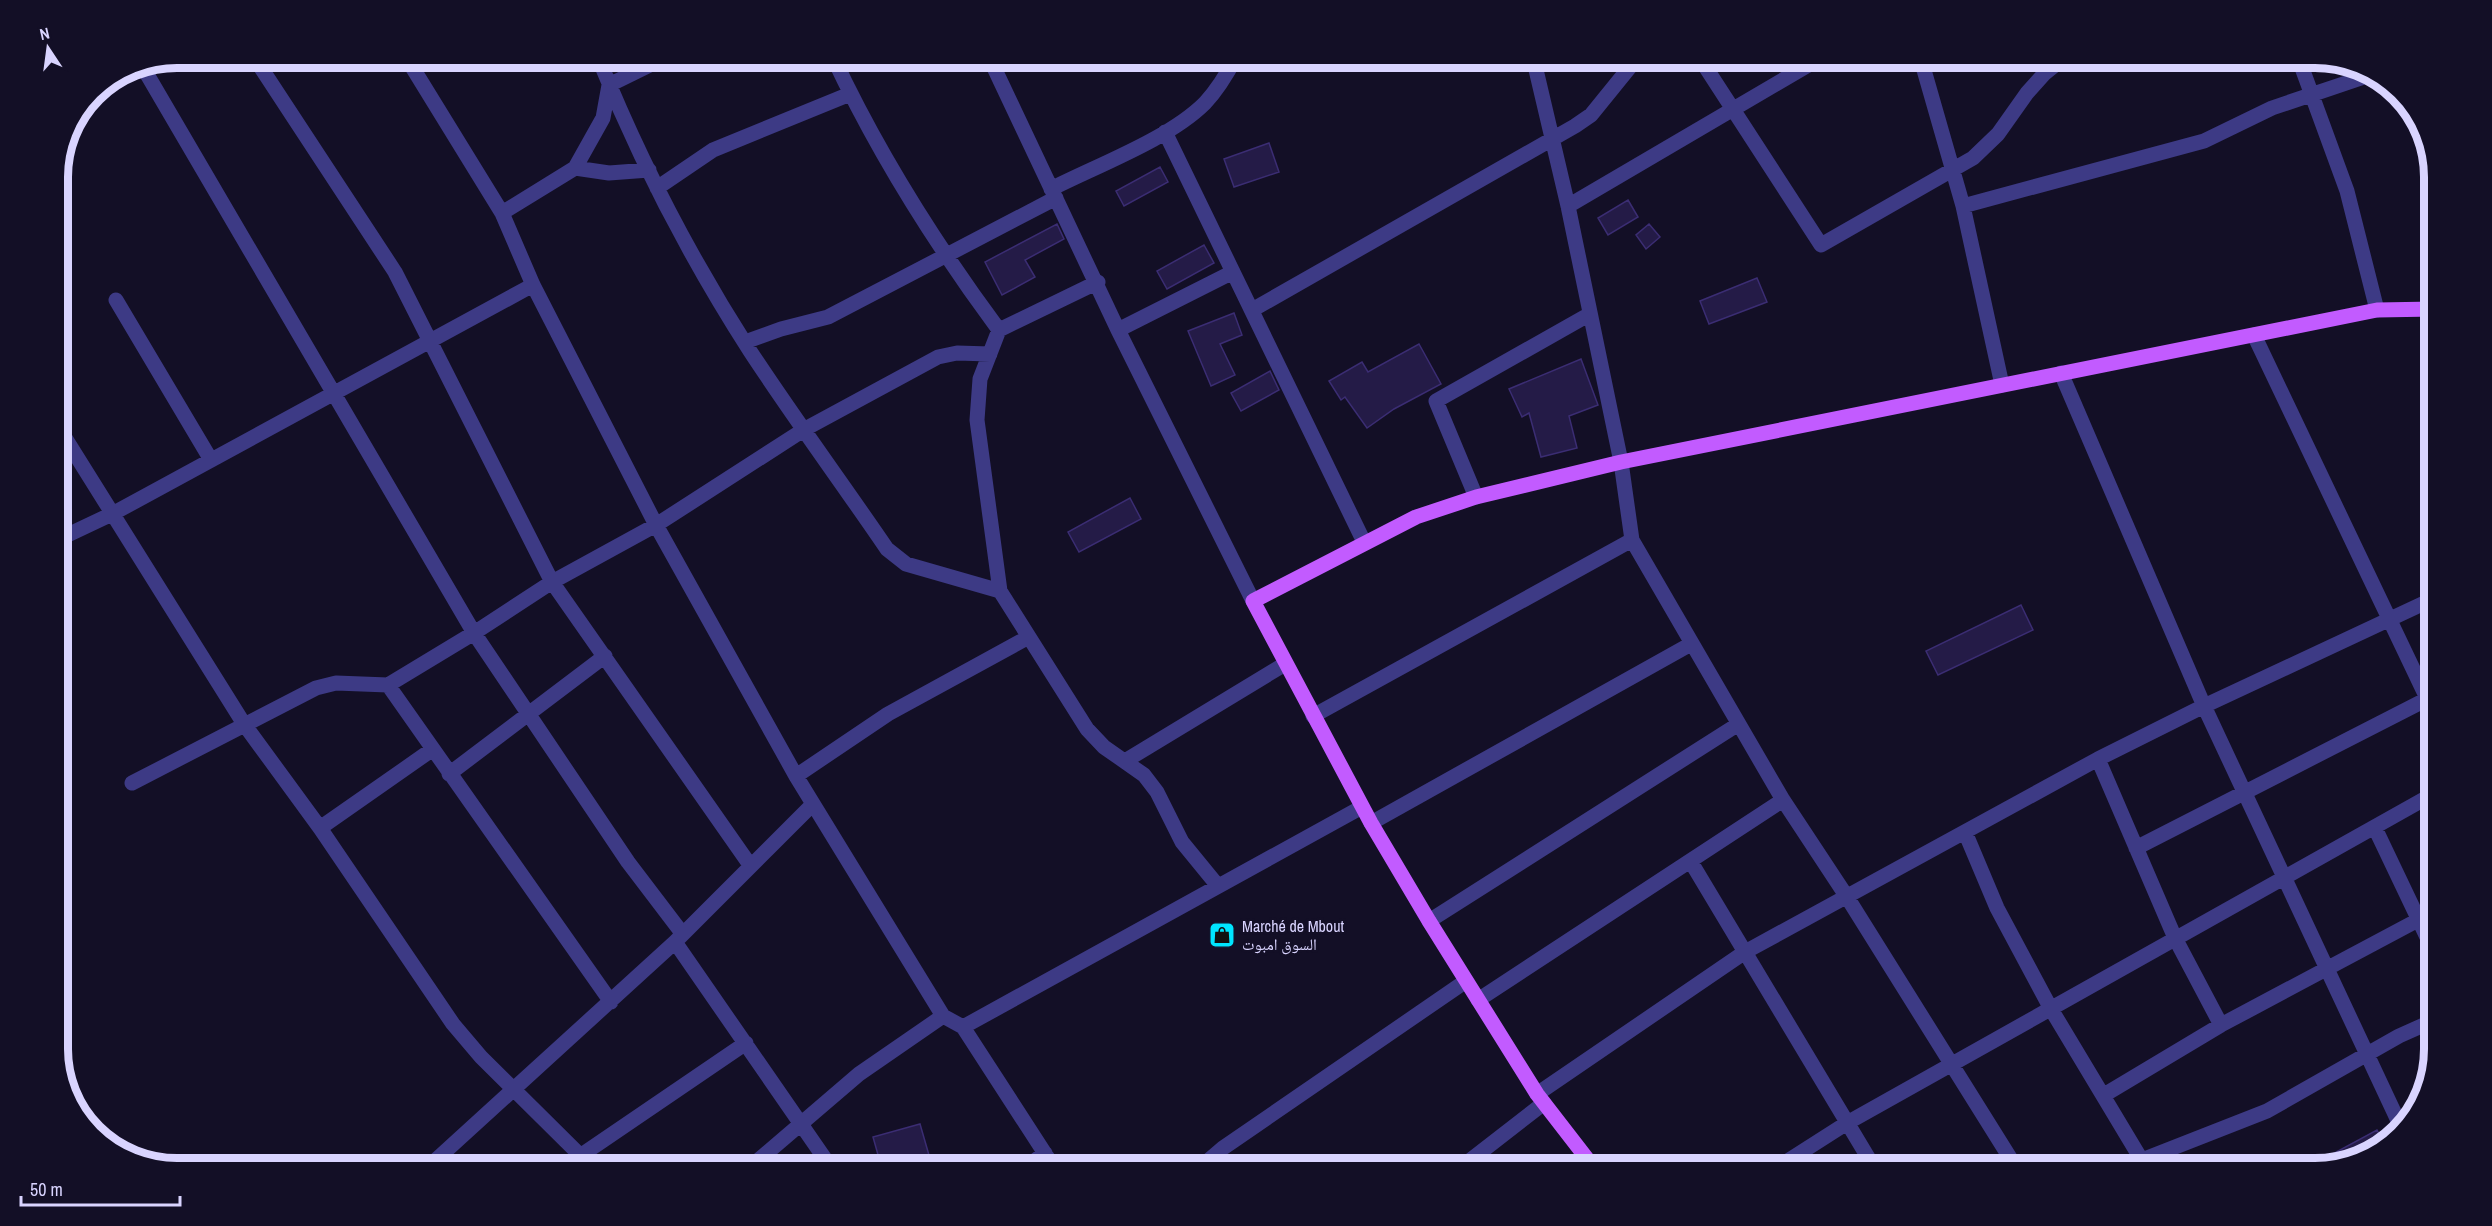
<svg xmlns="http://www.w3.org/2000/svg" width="2492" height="1226" viewBox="0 0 2492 1226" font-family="'Archivo Narrow','Noto Naskh Arabic',sans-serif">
  <rect width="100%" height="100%" fill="#130f26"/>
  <path fill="#241b47" stroke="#3b2d73" stroke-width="1.5" d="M1269,143L1279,172L1234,187L1224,159Z
    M1160,167L1168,182L1124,206L1116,191Z
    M1628,200L1638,217L1608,235L1598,218Z
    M1057,224L1064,239L1025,260L1035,277L1002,295L985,262Z
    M1649,224L1660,237L1646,249L1636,235Z
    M1204,245L1214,263L1167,289L1157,271Z
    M1757,278L1767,302L1709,324L1700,301Z
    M1234,313L1242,335L1220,344L1235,375L1211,386L1188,331Z
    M1419,344L1441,384L1394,409L1367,428L1345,397L1341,400L1329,381L1362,362L1368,372Z
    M1581,359L1598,405L1569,416L1577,448L1541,457L1529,413L1522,417L1509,389Z
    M1270,371L1279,390L1241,411L1231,393Z
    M1130,498L1141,519L1079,552L1068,532Z
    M2021,605L2033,630L1938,675L1926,651Z
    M920,1124L933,1169H882L873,1137Z
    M2377,1130L2385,1145L2382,1149L2328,1165L2325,1158Z"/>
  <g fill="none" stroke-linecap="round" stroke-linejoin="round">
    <path stroke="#3d3a85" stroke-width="15" d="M254,57L395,272L552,582L750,865
      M406,57L502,213L533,285L656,525L796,776L943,1016L963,1027L1055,1169
      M598,57C639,159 691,259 750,351C794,418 842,483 887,549L906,564L1000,591
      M833,57C878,153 936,245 999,330
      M989,57L1118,330L1253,601
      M1533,57L1568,206L1621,462L1632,540L1783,800L1847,897L2017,1169
      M1699,57L1821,245L1973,158L1998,134L2027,93L2044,74L2065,57
      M1918,57L1924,70L1963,206L2002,385
      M2298,57L2347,191L2377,310
      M141,64L474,633L628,862L682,933
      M1165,132L1364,542
      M575,168L609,173L649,170
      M657,188L713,150L850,94
      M1051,189C1098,165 1169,139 1205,103C1218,89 1227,74 1236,57
      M1568,206L1822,57
      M1963,206L2204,141L2272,108L2373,74
      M502,213L575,168L603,118L609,85L666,57
      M1098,282L999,330L980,379L977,420L1000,591L1087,729L1104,747L1144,775L1157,792L1182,842L1218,886
      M116,300L211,460
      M1252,310L1575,126L1591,115L1638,57
      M1118,330L1233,272
      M2254,335L2435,715
      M745,342L781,329L828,317L1056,198
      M2061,373L2204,706L2401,1127
      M57,425L244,724L320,828L453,1024L481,1057L594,1169
      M1476,497L1436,401L1590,314
      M57,540L112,514L533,285
      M388,685L611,1002
      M1313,716L1632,540
      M2098,759L2175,938L2221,1025
      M1125,761L1285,664
      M449,774L605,656
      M796,776L888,714L1027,638
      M132,783L316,688L336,683L388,685L474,633L552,582L656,525L805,429L938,357L957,353L990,354
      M1371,823L1691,644
      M320,828L433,749
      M2375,828L2435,954
      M1965,832L1997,908L2051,1009L2147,1169
      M2136,848L2435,695
      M1691,862L1875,1169
      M1429,921L1737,725
      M675,942L832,1169
      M1478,1000L1783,800
      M963,1027L1362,807
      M1537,1094L1745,952L2098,759L2204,706L2435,598
      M2104,1095L2221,1025L2435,911
      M2142,1160L2267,1111L2399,1036L2435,1020
      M426,1169L675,942L813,804
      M561,1169L746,1043
      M748,1169L859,1074L943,1016
      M1024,1169L1045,1153
      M1204,1169L1209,1160L1223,1148L1466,981
      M1459,1169L1544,1103
      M1775,1169L1847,1123L2435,793"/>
    <path stroke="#c25bff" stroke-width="15" d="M1595,1169L1537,1094L1429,921L1371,823L1253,601L1416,517L1476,497L1621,462L2377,310L2435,309"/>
  </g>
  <defs>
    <g id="shop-square" transform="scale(1.35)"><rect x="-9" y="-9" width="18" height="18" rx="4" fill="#00e5ff" stroke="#130f26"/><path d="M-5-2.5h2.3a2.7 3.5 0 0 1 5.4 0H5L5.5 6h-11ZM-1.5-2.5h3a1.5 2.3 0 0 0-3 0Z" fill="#111"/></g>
  </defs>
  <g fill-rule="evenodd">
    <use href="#shop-square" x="1222" y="935"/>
  </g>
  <g text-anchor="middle" stroke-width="6" stroke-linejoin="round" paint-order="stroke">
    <g font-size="16" fill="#d9d4ff" stroke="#130f26" text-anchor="start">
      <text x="1242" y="932">Marché de Mbout<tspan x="1242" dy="18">السوق امبوت</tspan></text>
    </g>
  </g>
  <path d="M0 0H2492V1226H0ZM177 68H2315A109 109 0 0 1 2424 177V1049A109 109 0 0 1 2315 1158H177A109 109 0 0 1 68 1049V177A109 109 0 0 1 177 68Z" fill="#130f26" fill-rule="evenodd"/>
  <path fill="none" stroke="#d9d4ff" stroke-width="8" d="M177 68H2315A109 109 0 0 1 2424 177V1049A109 109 0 0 1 2315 1158H177A109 109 0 0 1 68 1049V177A109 109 0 0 1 177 68Z"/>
  <g transform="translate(48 48) rotate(347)" stroke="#130f26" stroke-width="4.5" paint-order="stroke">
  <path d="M0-4.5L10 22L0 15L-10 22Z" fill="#d9d4ff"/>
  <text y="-9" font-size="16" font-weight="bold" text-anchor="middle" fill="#d9d4ff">N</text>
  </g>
  <path d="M21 1196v9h159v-9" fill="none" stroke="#d9d4ff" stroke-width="3"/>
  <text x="30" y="1196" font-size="18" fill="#d9d4ff" stroke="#130f26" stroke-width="4.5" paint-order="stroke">50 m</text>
</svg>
